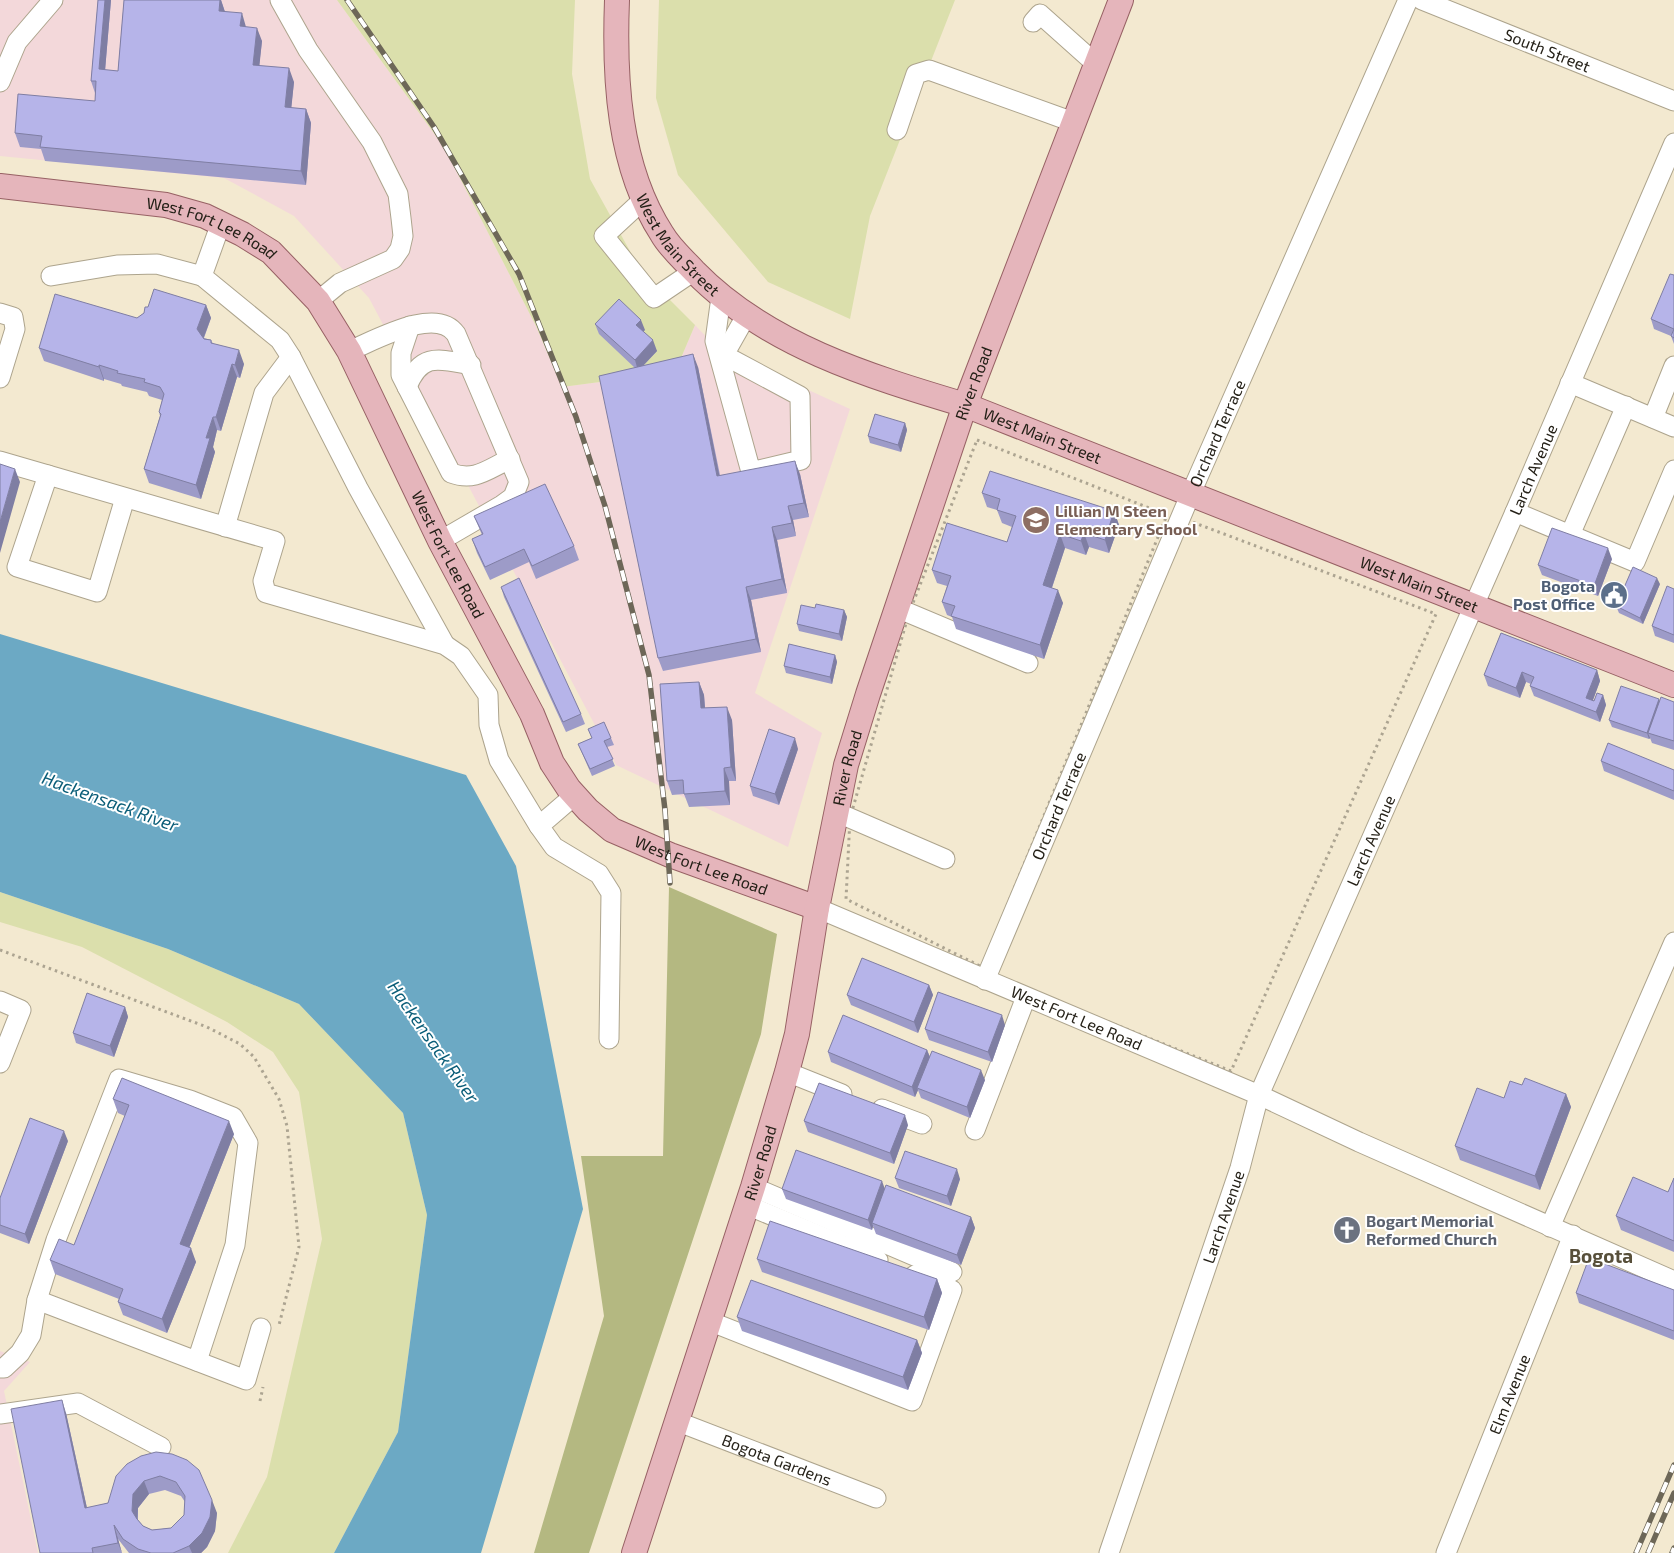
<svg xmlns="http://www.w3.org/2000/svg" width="1674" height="1553" viewBox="0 0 1674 1553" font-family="'Exo 2',sans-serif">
  <rect width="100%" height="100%" fill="#f3e9d0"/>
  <path fill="#f3d8da" d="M0,0H337L444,147L536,326L562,387L675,372L695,325L717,348L850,409L755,693L822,733L788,847L616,765L369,298L294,216L224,178L0,156Z
    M0,1351L30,1362L4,1391L38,1553H0Z"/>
  <path fill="#dbdfac" d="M337,0H575L572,74L590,179L641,271L695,325L675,372L562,387L536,326L444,147Z
    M659,0H955L870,216L850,319L768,282L678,175L656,98Z
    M0,892L168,949L299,1004L403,1113L427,1215L398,1432L334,1553H228L267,1477L322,1239L299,1092L273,1052L227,1022L82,947L0,922Z"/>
  <path fill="#b4b881" d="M669,887L777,934L761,1034L589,1553H534L604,1316L581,1156H663Z"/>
  <path fill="#6ca9c4" d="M0,634L466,775L516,866L583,1209L481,1553H334L398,1432L427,1215L403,1113L299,1004L168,949L0,892Z"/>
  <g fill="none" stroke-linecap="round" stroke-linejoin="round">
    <g stroke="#ada48d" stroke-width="21">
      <g id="minor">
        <path d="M280,0L308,50L372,142L398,194L401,218L403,236L400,249L393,259L340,283L318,301"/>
        <path id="s1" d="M1422,0L1674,101"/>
        <path d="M1033,22L1040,14L1096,64"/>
        <path d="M0,82L17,42L53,0"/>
        <path d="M897,130L916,74L929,70L1073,122"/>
        <path d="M644,199L604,236L654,298L694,271"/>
        <path d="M221,223L202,276L280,340L291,357L358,488L445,645"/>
        <path d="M51,276L117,265L157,264L202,276"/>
        <path d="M0,313L13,317L15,329L0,378"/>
        <path d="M410,326L401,353V375L451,473C475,482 488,469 510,459"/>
        <path d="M349,351C374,341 436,305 456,334L519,482L513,497L502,505L440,541"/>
        <path d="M720,353L800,396L801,460L751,472L715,341L721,297"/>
        <path d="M720,353L729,346L746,316"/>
        <path d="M1570,383L1674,427"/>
        <path d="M407,387C421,352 439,359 471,365"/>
        <path d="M1653,418L1674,366"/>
        <path d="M0,461L275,541L263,581L266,593L445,645L461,656L488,695L489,725L499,760L539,826"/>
        <path d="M48,475L17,567L97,592L125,498"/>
        <path d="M1515,512L1635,562L1674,470"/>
        <path d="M225,527L264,393L291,357"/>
        <path d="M1570,535L1626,406"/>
        <path d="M897,608L1028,663"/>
        <path d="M575,795L539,826L554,847L599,874L611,893L609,1039"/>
        <path d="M836,812L945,859"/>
        <path id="s2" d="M817,908L1259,1095L1359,1142L1674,1281"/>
        <path id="s3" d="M985,980L1191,493L1408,0"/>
        <path d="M0,1001L21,1010L0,1063"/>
        <path d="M787,1072L842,1094"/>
        <path d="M882,1109L922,1124"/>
        <path d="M975,1130L1026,997"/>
        <path d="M753,1187L952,1272"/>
        <path d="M747,1205L878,1260"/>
        <path d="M1550,1227L1674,942"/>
        <path d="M37,1300L246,1380L261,1328"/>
        <path d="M709,1321L912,1401L952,1290L915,1275"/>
        <path d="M0,1368H4L20,1353L31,1335L37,1300L56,1240L119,1079L190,1100L233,1117L248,1143L235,1245L197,1361"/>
        <path d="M0,1414L78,1403L161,1447"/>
        <path id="s4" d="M676,1421L876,1498"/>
        <path id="s5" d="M1109,1553L1240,1168L1259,1095L1515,512L1674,143"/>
        <path id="s6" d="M1446,1553L1573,1235"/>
      </g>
    </g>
    <g stroke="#976164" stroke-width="26">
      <g id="major">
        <path id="s7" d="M617,0C614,78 618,166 662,234C670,248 683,259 694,271C766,345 868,376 965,405L1674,685"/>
        <path id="s8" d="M0,186L166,205L205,216L242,234L271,252L318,301L349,351L440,541L532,714L552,763L569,789L588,810L612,830L670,855L817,908"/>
        <path id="s9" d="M634,1553L753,1187L787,1072L797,1034L817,908L846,765L868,694L965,405L1121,0"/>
      </g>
    </g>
    <path stroke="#aca491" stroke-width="3" stroke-dasharray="2.5 4" stroke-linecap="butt" d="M977,440L1167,515L982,967L846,899L850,818L909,613Z
      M1187,520L1436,614L1231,1071L994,976Z
      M0,950L207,1027L240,1044L254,1057L279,1099L287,1126L299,1247L279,1325
      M260,1401L263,1387"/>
    <use href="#minor" stroke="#fff" stroke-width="19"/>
    <use href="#major" stroke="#e5b5bb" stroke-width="24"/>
    <g stroke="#6d6758" stroke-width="5.5">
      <path id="rail" d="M347,0L434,127L519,274L576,417L605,506L649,675L665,810L670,883
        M1636,1553L1674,1465
        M1648,1553L1674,1493
        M1672,1553L1674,1548"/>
    </g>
    <use href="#rail" stroke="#fff" stroke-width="4" stroke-dasharray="11" stroke-linecap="butt"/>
  </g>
  <path fill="#9d9bc8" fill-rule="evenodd" d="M98,0H111L105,70L118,71L124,0H221L225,12L246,27L262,41L259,66L294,82L291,108L306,109L311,123L306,185L45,161L41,149L20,147L15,133L95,101V93L91,81Z
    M1674,275V344L1671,336L1654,329L1651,319Z
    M206,305L211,318L204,338L211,340L213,344L244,364L240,378L237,377L221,431L217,430L213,447L215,452L201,499L149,483L144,469L160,416L159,412L162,400L149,396L147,392L122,386L121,384L104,379V381L44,361L39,348L137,318L144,313L148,307Z
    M595,324L645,330L643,331L657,351L643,366L698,367L720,475L800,474L809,517L793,520L796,536L777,540L787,593L751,600L761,652L663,671L658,658L635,368L599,334Z
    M905,423L907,430L901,452L870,443L868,436Z
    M982,493L1114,511L1119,525L1109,553L1089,547L1086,555L1065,548L1052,588L1063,603L1044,659L956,629L952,617L947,615L942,602L947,586L937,583L932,570L1007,542L1012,527L1002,523L997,510L987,507Z
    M474,516L574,546L579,560L536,579L529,562L490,580L477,553L472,539L482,535Z
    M1612,559L1598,596L1542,575L1538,565Z
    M1660,584L1643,624L1619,613L1616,606Z
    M501,587L581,714L585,724L566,732L504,597Z
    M1674,589V643L1655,636L1652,626Z
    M815,608L844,610L847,617L842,641L799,631L797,624Z
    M1501,633L1597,670L1600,681L1593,700L1594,701L1603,695L1606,705L1600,722L1534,696L1530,686L1531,684L1526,682L1520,698L1488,686L1484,675Z
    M835,655L837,662L832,684L786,673L784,666Z
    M699,682L704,695L705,708L732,720L736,781H729L730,805L689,807L684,794L672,795L667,781Z
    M1659,699V701L1674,702V750L1652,743L1650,738L1649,739L1612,727L1609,720Z
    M588,729L611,738L614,745L607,747L615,766L592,776L578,744L592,738Z
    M798,749L779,805L753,796L750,786Z
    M1601,761L1674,770V800L1604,771Z
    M929,985L933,995L918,1033L851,1005L847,995Z
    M125,1007L128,1017L114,1057L76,1043L73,1033Z
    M1005,1025L992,1062L929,1040L925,1029Z
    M927,1050L930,1057L985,1080L970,1118L921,1098L918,1090L915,1097L831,1062L828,1052Z
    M1522,1085L1566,1094L1571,1107L1540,1190L1460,1160L1455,1146L1504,1098Z
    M113,1099L234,1134L189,1248L196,1262L167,1333L123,1315L118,1302L119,1299L55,1274L50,1260L74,1245L125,1116L118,1113Z
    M804,1121L908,1125L894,1164L808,1132Z
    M68,1141L29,1244L0,1233V1198Z
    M895,1178L960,1179L951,1206L899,1188Z
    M1674,1178V1252L1621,1230L1616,1216L1668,1192Z
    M782,1189H885L971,1217L975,1228L961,1265L876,1234L873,1226L872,1230L786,1199Z
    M757,1259L937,1279L942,1293L929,1330L762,1272Z
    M1674,1290V1340L1579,1303L1576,1293Z
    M737,1317L917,1340L922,1353L908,1390L742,1331Z
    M66,1413L87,1508L108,1503L141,1456L217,1513L215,1531L207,1547L201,1553H129L118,1539L122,1553H40ZM165,1490L181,1496L185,1502L184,1515L171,1528L152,1530L143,1526L138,1520V1508L149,1494Z"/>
  <path fill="#7f7ea3" d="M105,0H111L104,83L99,69Z
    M220,0H221L225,12L219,11Z
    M242,13L246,27L240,26Z
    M257,28L262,41L258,79L253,65Z
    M289,68L294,82L290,121L285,107Z
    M306,109L311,123L306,185L301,171Z
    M206,305L211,318L202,342L197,329Z
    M641,320L645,330L640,335L636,325Z
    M653,340L657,351L638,371L635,360Z
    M239,350L244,364L240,378L235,365Z
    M693,354L698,367L722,489L717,476Z
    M232,364L237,377L221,431L216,417Z
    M99,365L104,379V381L99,367Z
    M213,417L217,430L213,447L215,452L201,499L196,485L206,438Z
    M905,423L907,430L901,452L898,445Z
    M795,461L800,474L809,517L804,503Z
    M15,469L20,482L0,553V522Z
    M788,506L793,520L796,536L792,523Z
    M1114,511L1119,525L1109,553L1105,540Z
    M772,527L777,540L787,593L782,579Z
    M1084,533L1089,547L1086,555L1081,541Z
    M1060,534L1065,548L1048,599L1043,585Z
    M1608,548L1612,559L1598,596L1594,586Z
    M1657,578L1660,584L1643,624L1640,618Z
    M746,587L751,600L761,652L756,639Z
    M1058,590L1063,603L1044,659L1040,645Z
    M844,610L847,617L842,641L839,634Z
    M835,655L837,662L832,684L830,677Z
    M1597,670L1600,681L1590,708L1586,698Z
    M1522,672L1526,682L1520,698L1516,688Z
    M699,682L704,695L706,722L701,708Z
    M1603,695L1606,705L1600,722L1596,712Z
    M1659,699L1661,706L1648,733L1650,738L1649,739L1647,733Z
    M727,707L732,720L736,781L731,767Z
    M795,738L798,749L779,805L775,794Z
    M724,768L729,781L730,805L725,791Z
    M929,985L933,995L918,1033L914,1022Z
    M125,1007L128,1017L114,1057L110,1046Z
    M1002,1015L1005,1025L992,1062L988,1052Z
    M927,1050L931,1060L917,1088L918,1090L915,1097L912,1087Z
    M981,1070L985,1080L970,1118L967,1107Z
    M1566,1094L1571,1107L1540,1190L1535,1176Z
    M905,1115L908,1125L894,1164L890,1153Z
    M229,1121L234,1134L185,1258L180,1244Z
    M64,1131L68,1141L29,1244L25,1234Z
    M957,1169L960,1179L951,1206L947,1196Z
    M882,1181L886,1192L872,1223L873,1226L872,1230L868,1220Z
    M971,1217L975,1228L961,1265L957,1255Z
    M191,1248L196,1262L167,1333L162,1319Z
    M937,1279L942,1293L929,1330L924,1317Z
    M917,1340L922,1353L908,1390L903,1377Z
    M62,1400L66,1413L90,1522L85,1508Z
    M144,1481L149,1494L138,1508L137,1525L132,1511L133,1494Z
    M212,1500L217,1513L215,1531L207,1547L201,1553H192L189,1546Z
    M114,1525L122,1553L118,1543Z"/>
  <path fill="#b6b4e9" stroke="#7f7ea3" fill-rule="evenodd" d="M98,0H105L99,69L118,71L124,0H220L219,11L242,13L240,26L257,28L253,65L289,68L285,107L306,109L301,171L40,147L42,136L15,133L18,94L95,101L96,81H91Z
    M1670,274L1674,275V329L1651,319Z
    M154,289L206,305L197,329L204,339L211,340V343L239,350L235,365L232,364L216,417H213L206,438H210L196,485L144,469L161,414L159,412L164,394L160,387L144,382L145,379L117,373L118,371L99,365V367L39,348L55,294L137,318L144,313L145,307H148Z
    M619,299L641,320L636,325L653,340L635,360L595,324Z
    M1674,329V338L1671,336Z
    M693,354L717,476L795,461L804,503L788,506L792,523L772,527L782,579L746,587L756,639L658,658L599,376Z
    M875,414L905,423L898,445L868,436Z
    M0,464L15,469L0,522Z
    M990,471L1114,511L1105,540L1084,533L1081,541L1060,534L1043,585L1058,590L1040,645L951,616L955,606L942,602L951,576L932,570L947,523L1007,542L1016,516L997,510L1000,499L982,493Z
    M545,484L574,546L532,566L524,549L485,567L472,539L483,534L474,516Z
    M1552,528L1608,548L1594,586L1538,565Z
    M1633,567L1657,578L1640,618L1616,606Z
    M519,578L581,714L563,722L501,587Z
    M1667,586L1674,589V635L1652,626Z
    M816,604L844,610L839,634L797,624L801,605L815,608Z
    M1501,633L1597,670L1586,698L1594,701L1597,693L1603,695L1596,712L1530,686L1534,677L1522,672L1516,688L1484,675Z
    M789,644L835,655L830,677L784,666Z
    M699,682L701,708L727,707L731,767L724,768L725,791L684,794L683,780L667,781L660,684Z
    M1621,686L1659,699L1647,733L1609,720Z
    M1661,697L1674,702V741L1648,733Z
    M604,722L611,738L604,741L613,759L590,769L578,744L592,738L588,729Z
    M769,729L795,738L775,794L750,786Z
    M1608,743L1674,770V791L1601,761Z
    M862,958L929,985L914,1022L847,995Z
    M938,992L1002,1015L988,1052L925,1029Z
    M87,993L125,1007L110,1046L73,1033Z
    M843,1015L927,1050L912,1087L828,1052Z
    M932,1051L981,1070L967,1107L917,1088Z
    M122,1078L229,1121L180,1244L191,1248L162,1319L118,1302L123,1289L50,1260L59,1239L74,1245L129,1105L113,1099Z
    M1525,1078L1566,1094L1535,1176L1455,1146L1477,1088L1504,1098L1510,1081L1522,1085Z
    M819,1083L905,1115L890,1153L804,1121Z
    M30,1118L64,1131L25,1234L0,1225V1198Z
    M796,1150L882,1181L868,1220L782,1189Z
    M905,1151L957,1169L947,1196L895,1178Z
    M1633,1177L1668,1192L1674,1178V1241L1616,1216Z
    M886,1185L971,1217L957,1255L872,1223Z
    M770,1221L937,1279L924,1317L757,1259Z
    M1589,1258L1674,1290V1331L1576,1293Z
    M751,1280L917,1340L903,1377L737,1317Z
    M62,1400L85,1508L108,1503L116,1476L127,1464L141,1456L156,1452L172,1454L187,1460L199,1470L212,1500L210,1517L202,1533L189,1546L173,1553H151L138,1549L123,1539L114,1525L118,1543L92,1548L93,1553H40L11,1409ZM160,1476L176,1482L185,1496L184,1515L171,1528L152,1530L143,1526L137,1519L132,1511L133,1494L144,1481Z"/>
  <defs>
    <g id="school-disc" transform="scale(1.4375)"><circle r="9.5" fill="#8d6e63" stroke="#fff"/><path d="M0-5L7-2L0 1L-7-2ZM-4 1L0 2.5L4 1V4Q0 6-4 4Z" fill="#fff"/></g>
    <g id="civic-disc" transform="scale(1.4375)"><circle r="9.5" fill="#5c6f8a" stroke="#fff"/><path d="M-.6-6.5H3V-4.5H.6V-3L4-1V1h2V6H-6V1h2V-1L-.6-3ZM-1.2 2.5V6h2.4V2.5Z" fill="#fff"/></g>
    <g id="church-disc" transform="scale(1.4375)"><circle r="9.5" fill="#6b7280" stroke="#fff"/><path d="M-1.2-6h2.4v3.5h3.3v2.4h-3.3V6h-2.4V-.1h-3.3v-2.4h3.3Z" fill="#fff"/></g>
  </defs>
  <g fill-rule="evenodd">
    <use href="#school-disc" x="1036" y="520"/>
    <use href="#civic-disc" x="1614" y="595"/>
    <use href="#church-disc" x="1347" y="1230"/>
  </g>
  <g text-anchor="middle" stroke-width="4" stroke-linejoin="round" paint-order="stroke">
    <g font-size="16" fill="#252118" stroke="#fff">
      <text dy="6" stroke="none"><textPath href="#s1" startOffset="135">South Street</textPath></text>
      <text dy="6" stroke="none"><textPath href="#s8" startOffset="218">West Fort Lee Road</textPath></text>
      <text dy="6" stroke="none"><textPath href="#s7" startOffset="260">West Main Street</textPath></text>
      <text dy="6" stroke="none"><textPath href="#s9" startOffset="1220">River Road</textPath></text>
      <text dy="6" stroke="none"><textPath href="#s3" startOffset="594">Orchard Terrace</textPath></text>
      <text dy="6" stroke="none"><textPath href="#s7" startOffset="680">West Main Street</textPath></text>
      <text dy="6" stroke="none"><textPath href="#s5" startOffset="1165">Larch Avenue</textPath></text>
      <text dy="6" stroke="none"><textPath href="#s8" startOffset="636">West Fort Lee Road</textPath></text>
      <text dy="6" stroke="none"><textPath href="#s7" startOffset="1085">West Main Street</textPath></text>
      <text dy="6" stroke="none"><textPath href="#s9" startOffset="815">River Road</textPath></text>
      <text dy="6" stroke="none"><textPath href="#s3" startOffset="189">Orchard Terrace</textPath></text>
      <text dy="6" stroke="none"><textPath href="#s5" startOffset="760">Larch Avenue</textPath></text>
      <text dy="6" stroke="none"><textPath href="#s8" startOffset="1056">West Fort Lee Road</textPath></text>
      <text dy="6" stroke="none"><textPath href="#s2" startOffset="282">West Fort Lee Road</textPath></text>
      <text dy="6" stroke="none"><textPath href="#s9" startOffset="410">River Road</textPath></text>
      <text dy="6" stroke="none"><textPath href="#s5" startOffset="355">Larch Avenue</textPath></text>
      <text dy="6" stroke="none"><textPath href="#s6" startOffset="171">Elm Avenue</textPath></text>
      <text dy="6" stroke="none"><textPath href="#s4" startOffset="108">Bogota Gardens</textPath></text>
    </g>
    <g font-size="16" font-weight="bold" fill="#785e54" stroke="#fff" text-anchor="start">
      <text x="1055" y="517">Lillian M Steen<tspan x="1055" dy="18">Elementary School</tspan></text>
    </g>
    <g font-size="16" font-weight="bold" fill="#4e5e75" stroke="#fff" text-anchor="end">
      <text x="1595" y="592">Bogota<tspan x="1595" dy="18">Post Office</tspan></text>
    </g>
    <g font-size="16" font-weight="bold" fill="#5b616d" stroke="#fff" text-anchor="start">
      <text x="1366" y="1227">Bogart Memorial<tspan x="1366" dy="18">Reformed Church</tspan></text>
    </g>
    <g font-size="18" font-style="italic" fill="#0a5d78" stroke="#fff">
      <text transform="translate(110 802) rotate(20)" y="6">Hackensack River</text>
      <text transform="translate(433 1042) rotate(55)" y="6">Hackensack River</text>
    </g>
    <g font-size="19" font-weight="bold" fill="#574f3a" stroke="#fff">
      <text x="1601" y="1263">Bogota</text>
    </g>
  </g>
</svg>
